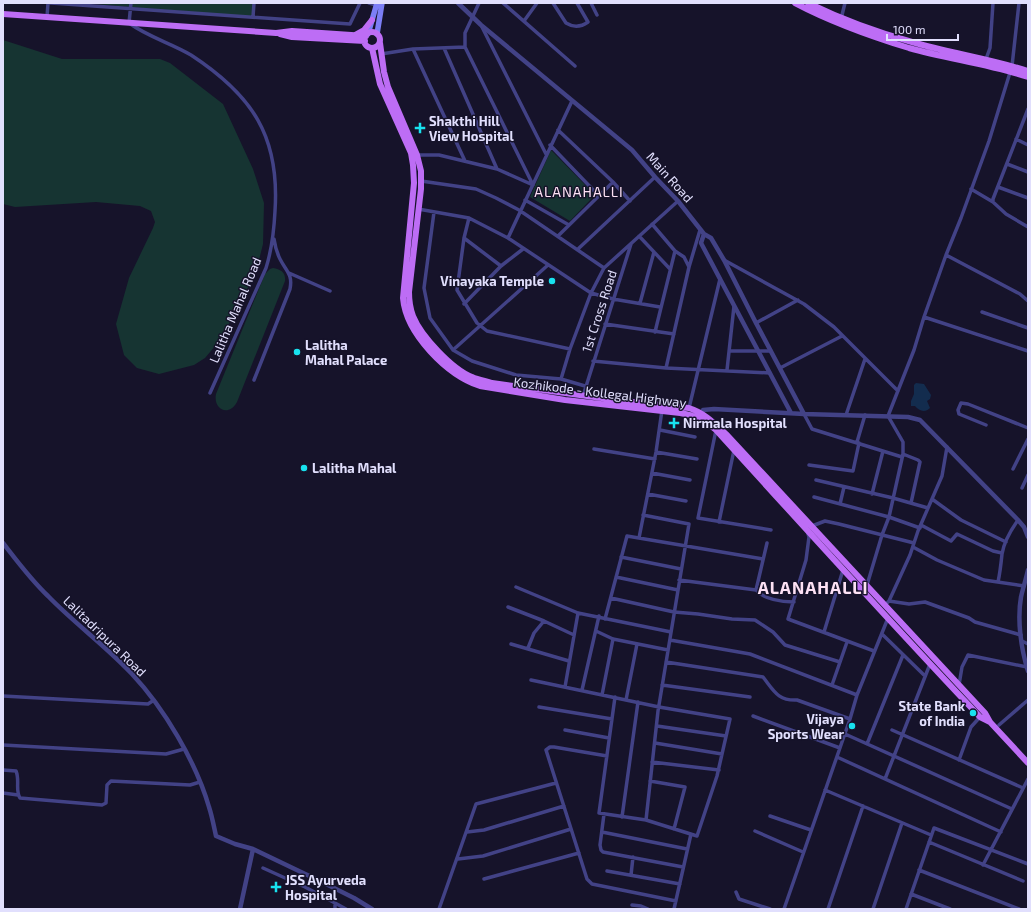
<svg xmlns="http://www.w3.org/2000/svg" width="1031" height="912" viewBox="0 0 1031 912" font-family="'Exo 2',sans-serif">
  <rect width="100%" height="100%" fill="#16132a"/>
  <path fill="#163432" d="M82,3H254L253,17Z
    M3,40L62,59H160L170,63L223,104L253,169L264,203L263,244L256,272L221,339L205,358L194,365L159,374L137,368L124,355L116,324L129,278L153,228L155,222L151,211L140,206L96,202L15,207L3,204Z
    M551,150L595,195L570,221L530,197Z
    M273,268C281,269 286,273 285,281L237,402C229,417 213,410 216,394L265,274L270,269Z"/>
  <path fill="#132c4e" d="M916,383L924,384L931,395L930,399L927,401L930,408C925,413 919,411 915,406H911V401L914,394V385Z"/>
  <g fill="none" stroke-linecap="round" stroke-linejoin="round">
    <path stroke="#424286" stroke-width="3.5" d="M51,3L350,24L360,3
      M131,3L129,23C148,37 171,43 191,55C252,95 280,136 275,211C274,231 272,249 266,268L210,393
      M369,3L376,5
      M479,3L465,33V47L533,185
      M503,3L575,66
      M553,3L566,23C574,28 581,27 588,22L577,3
      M591,3L597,15
      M47,17L48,3
      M253,17L254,3
      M841,19L845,3
      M524,21L537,3
      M482,27L546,154
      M444,48L497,169
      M413,49L465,161
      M381,54L413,49L465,47
      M986,59L990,48L993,3
      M1028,109L993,199V202L1006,214L1028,227
      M558,130L613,182L630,201
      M1016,139L1028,145
      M550,145L599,196
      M417,155H439L497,169L533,185
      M1007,164L1028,172
      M421,181L476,189L496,198L519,210L604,268
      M998,187L1028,198
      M971,189L993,202
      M525,200L569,225
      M418,209L469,218L508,238L591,293L613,299L660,307
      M434,212L424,288L430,318L453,350L472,361L516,375L561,379L585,386
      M469,218L464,238L457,290L477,323L487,331L570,349
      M652,224L675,251L684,257L689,267
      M558,236L613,182
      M639,236L670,269
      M464,238L501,266
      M508,238L572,101
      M578,249L655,177
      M946,255L1020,294L1028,301
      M724,260L804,304L834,327L898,391
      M289,273L330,291
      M640,303L654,252
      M464,304L501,266L523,249
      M982,312L1028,328
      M924,317L1028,351
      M756,323L798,300
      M605,324L674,334
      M655,332L675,251
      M453,350L548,265
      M729,351H771
      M593,361L666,368L770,373
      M666,368L689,267L700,230
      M780,368L842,336
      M727,370L734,306
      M561,379L570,349L591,293L604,268L678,201
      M254,380L290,289C293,274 286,271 280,259C277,253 275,246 274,239
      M583,396L631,244
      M689,408L720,279
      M804,414L812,429L902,457
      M846,415L865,359
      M986,425L959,414L958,410L961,403L968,404L1028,428
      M660,430L695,437
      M716,430L698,518L771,530
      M857,442L865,415
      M594,449L655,459
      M656,452L697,459
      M903,454L918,460L920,462L911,503
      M809,465L853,471L859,443
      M1013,469L1028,439
      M652,473L690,480
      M816,480L893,498L928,508
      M1022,488L1028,475
      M648,494L686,501
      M872,494L883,451
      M814,497L889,517L920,528
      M932,499L961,520L1006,542
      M840,504L844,487
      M643,515L689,524L658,711L646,820
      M719,522L734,450
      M921,525L951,541L957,534L993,551L1002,553
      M812,526L825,521L839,524L914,543
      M808,534L809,537L806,560L788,619L874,651
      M639,538L656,452L662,410
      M913,547L937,560L984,580L1024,586
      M621,557L681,569
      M616,577L678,590
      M679,580L756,590C763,599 782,602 794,602
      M998,582C1000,573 1001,564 1002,554C1004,541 1011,530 1018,520
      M867,585L882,535L889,517L903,454V442L888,416L914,350L924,317L946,255L961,218L989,141L1012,66L1019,3
      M516,587L578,613L671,632
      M756,590L767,543
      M611,598L674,612L698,614L732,619L755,620L773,632L785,645L840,662
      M889,601L910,555L918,531L942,476L947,447
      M885,605L889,601L909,604L925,602L969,618L975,622L1021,635
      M508,607L544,621L574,635
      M605,619L627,536L763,559
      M596,631L613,639L668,650
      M824,632L843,570
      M882,634L925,676
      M670,640L750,654L857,695
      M1022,641L1028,644
      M511,644L569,661
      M528,648L534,633L544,621
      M666,662L763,677C774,691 778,701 797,700L850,719
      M531,680L659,707L730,719L717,776L697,836L646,820L599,813L615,697
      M662,685L750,697
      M832,685L847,642
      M959,685L962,667L968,655L1027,667
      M565,687L578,613
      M582,690L599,616
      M602,695L613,639
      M3,696L148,704L154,700
      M626,700L637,644
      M539,707L612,719
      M753,716L840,748
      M999,725L1028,700
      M657,726L726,736
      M565,730L609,738
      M892,730L1023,788
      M845,734L1012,809
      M655,743L722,754
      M867,744L903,655
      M3,745L166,754L184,749
      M607,756L554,747H550L546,750L587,879L592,884L676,901
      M837,757L1001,832
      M959,760L971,727L980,717
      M652,762L719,770
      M3,770L16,771C20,780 15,791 20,798L102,805L106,803L107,785L111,781L190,785L200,782
      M885,779L930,664
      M650,781L685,787L674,829
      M825,790L931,835
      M3,793L18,795
      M604,814L600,845L601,850L603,852L683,867
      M770,816L811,830
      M622,817L638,702
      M755,831L803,852
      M467,832L484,830L564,806
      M602,832L687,849
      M929,842L1023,881
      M458,859L483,856L571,829
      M983,865L1028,779
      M263,868L305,887L335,903V909
      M919,870L1019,909
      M607,871L680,884
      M631,875L633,857
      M484,879L579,853
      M736,892L739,899L770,909
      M911,894L950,909
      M335,903L346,909
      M632,905L641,906L648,909
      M439,909L476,804L556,783
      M674,909L691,834
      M784,909L850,719L857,695L888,618
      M828,909L863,806
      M873,909L902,823
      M906,909L934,828L1028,864"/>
    <path stroke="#424286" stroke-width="4.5" d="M458,3L481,25L632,150L655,177L678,201L704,234L711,238L724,260L756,323L804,414
      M704,234L701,243L791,413
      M700,414L703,410L714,409L804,414L908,417L920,420L1018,520L1024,527L1028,537
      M3,543C17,561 31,580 48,596C74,623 106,646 132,674C164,708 196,762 209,807C212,816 214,827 216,836L235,844L253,849L324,883L354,898L372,909
      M1028,570C1026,579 1023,588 1021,597C1017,620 1021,649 1028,671
      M240,909L253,849"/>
    <path stroke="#7c7ef6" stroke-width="5.5" d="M368,34L377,3
      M377,34L382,3"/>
    <path stroke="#bd6df5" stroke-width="6" d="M795,3C831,22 870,36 909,48C948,59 989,64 1028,77
      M808,3C841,19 876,32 912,42C950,53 990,59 1028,71
      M3,14L276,33L292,31L366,36
      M364 40a8 8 0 1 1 16 0a8 8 0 1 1-16 0Z
      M280,34L292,37L365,41
      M355,35L364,30L372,20
      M380,43L384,72L388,87L417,155L421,171V189L409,292C409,300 410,308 413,316C421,336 452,369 472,377C478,380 486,381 492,383L624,401L689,408C705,413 715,424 727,435L985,713L990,722L1028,763
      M372,48L380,84L411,153L413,165L414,183L403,298C406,334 447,375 480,386L565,400L680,413C695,415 705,421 716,430C803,526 890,622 980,717L990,722"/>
  </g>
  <g fill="#18e2ef" stroke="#16132a" stroke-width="1.5">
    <path d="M418 122h4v4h4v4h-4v4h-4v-4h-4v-4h4z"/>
    <circle cx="552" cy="281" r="4"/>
    <circle cx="297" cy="352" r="4"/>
    <path d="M672 417h4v4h4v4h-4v4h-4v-4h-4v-4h4z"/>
    <circle cx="304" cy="468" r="4"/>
    <circle cx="973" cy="713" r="4"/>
    <circle cx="852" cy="726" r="4"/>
    <path d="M274 881h4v4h4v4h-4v4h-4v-4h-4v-4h4z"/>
  </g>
  <g text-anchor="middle" stroke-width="3" stroke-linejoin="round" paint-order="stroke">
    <g font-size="13" font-weight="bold" fill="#e1dffd" stroke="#16132a" text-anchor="start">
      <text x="429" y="126">Shakthi Hill<tspan x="429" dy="15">View Hospital</tspan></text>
      <text x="544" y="286" text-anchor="end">Vinayaka Temple</text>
      <text x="305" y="350">Lalitha<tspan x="305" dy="15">Mahal Palace</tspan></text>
      <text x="683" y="428">Nirmala Hospital</text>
      <text x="312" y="473">Lalitha Mahal</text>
      <text x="965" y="711" text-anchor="end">State Bank<tspan x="965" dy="15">of India</tspan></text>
      <text x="844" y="724" text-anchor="end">Vijaya<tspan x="844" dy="15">Sports Wear</tspan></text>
      <text x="285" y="885">JSS Ayurveda<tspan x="285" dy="15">Hospital</tspan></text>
    </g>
    <g font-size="13" fill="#e1dffd" stroke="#16132a">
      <text transform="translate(670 177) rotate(48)" y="5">Main Road</text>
      <text transform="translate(235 310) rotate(-67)" y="5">Lalitha Mahal Road</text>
      <text transform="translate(599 311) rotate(-72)" y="5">1st Cross Road</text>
      <text transform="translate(600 392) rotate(7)" y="5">Kozhikode - Kollegal Highway</text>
      <text transform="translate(105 636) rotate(44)" y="5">Lalitadripura Road</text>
    </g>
    <g font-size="14" letter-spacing="1" fill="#fde1f4" stroke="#16132a">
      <text x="579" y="197">ALANAHALLI</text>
    </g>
    <g font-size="17" font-weight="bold" letter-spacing="1" fill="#fde1f4" stroke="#16132a">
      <text x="813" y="594">ALANAHALLI</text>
    </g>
  </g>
  <rect width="1031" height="912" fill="none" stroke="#e1dffd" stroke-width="8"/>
  <path d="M887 34v6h71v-6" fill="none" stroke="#e1dffd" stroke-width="2"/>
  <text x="893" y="34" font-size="12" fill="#e1dffd" stroke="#16132a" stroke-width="3" paint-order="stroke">100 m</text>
</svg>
